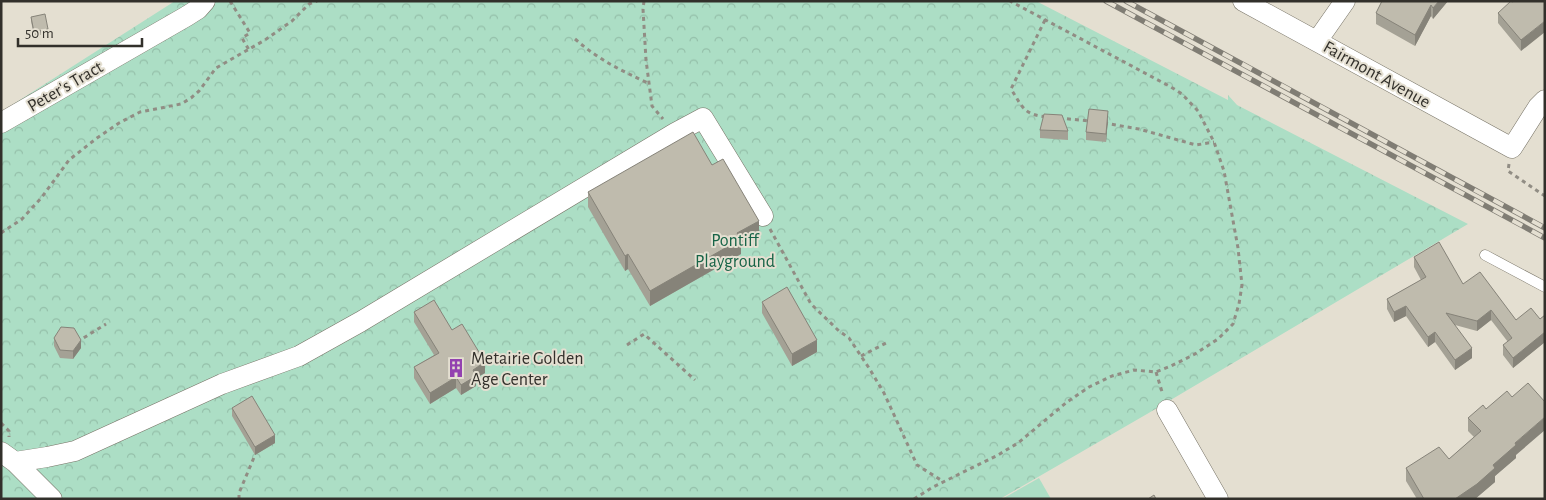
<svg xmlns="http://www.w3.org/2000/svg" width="1546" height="500" viewBox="0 0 1546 500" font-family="'Alegreya Sans',sans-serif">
  <defs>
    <pattern id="forest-crowns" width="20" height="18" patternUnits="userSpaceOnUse" patternTransform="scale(1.25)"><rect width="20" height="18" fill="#acdec5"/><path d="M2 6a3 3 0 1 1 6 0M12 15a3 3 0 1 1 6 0" fill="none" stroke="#94bfa9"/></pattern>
  </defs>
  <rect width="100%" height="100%" fill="#e4dfd1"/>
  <path fill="#acdec5" d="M1039,478L1051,499H1002Z"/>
  <path fill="url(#forest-crowns)" d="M175,1H1036L1228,100V95L1237,105L1468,224L1147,414L1000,499H1V112Z"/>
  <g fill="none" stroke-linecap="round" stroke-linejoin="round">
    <g stroke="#777366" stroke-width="11">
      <path id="service" d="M1485,255L1545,287"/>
    </g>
    <g stroke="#777366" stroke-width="21">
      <path id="minor" d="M1243,1L1512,148L1538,107L1545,100
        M1317,41L1345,1
        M1,123L187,16L198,9L205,1
        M1167,410L1218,499
        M1,452L15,462L52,499
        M15,462L47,457L75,451L222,384L299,356L360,322L675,133L703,118L763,216"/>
    </g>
    <path stroke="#918d84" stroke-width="3" stroke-dasharray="4 4" stroke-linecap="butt" d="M230,1L250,33L242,38L249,50
      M644,1L643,9L646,60L652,106L663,119
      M1045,20L1011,89C1023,108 1024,115 1048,117
      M575,39C599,60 620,70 648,83
      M1059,118L1090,121
      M1104,123L1139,129L1196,145L1214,142
      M1509,164L1508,171L1545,196
      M770,229L811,304L839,331L849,338L869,368L884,393L917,465L944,482
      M1,233L22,219L42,197L69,160L97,138L119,123L140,112L181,104L191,98L199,91L216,68L265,40L292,21L309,4L317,1
      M77,342L106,324
      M627,345L644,334L695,380
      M861,356L888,342
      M1156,372L1163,395
      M1,423L9,431V437
      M239,499V493L255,455
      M914,499L933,487L998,455L1018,443L1067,402L1089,387L1112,376L1134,370L1156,372L1171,366L1195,354L1218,339L1233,324L1239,304L1242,285L1238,248L1224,171L1214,142L1198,111L1182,94L1171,87L1010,1"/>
    <use href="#service" stroke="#fff" stroke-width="10"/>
    <use href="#minor" stroke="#fff" stroke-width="20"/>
    <g stroke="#807d74" stroke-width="5.5">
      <path id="rail" d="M1106,1L1545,238
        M1126,1L1545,228"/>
    </g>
    <use href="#rail" stroke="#e4dfd1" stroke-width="4" stroke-dasharray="11" stroke-linecap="butt"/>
  </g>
  <path fill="#a4a195" d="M1382,1H1448L1433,19L1431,16L1415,46L1376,24V13Z
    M1545,1L1521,51L1498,23V13L1513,2Z
    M31,17L48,33L34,36L31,21Z
    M1108,119L1106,142L1086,140V132Z
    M1040,130L1068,131V140L1040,138Z
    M712,165L759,235L741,246V254L650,306L628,269L625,271L588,207V192Z
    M1414,257L1463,284L1516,320L1540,319L1545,315V342L1513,368L1503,355V345L1508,342L1491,320L1477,331L1455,325L1472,358L1455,370L1435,342L1428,347L1406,316L1394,322L1387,309V299L1421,280L1414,267Z
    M762,302L817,352L792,366L762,313Z
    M414,312L452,330L485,373L476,378V386L461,395L456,388L430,404L414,378V367L434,355L414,322Z
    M54,338L81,348L73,359L60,358L54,346Z
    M232,408L275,443L255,455L232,416Z
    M1468,418L1516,455V458L1495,476V482L1475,499H1417L1406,481V468L1449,459L1474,437L1468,431Z"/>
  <path fill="#868379" d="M1439,1H1448L1433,19V8Z
    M1431,5V16L1415,46V35Z
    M1545,21V32L1521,51V40Z
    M48,29V33L34,36V32Z
    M1108,111V119L1106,142V134Z
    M759,221V235L741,246V254L650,306V291L737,233Z
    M628,254V269L625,271V256Z
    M1406,306V316L1394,322V312Z
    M1491,310V320L1477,331V321Z
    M1435,332V342L1428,347V337Z
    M1545,332V342L1513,368V358Z
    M81,340V348L73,359V351Z
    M817,340V352L792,366V354Z
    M1472,348V358L1455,370V360Z
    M485,362V373L476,378V386L461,395V385L473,370Z
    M456,377V388L430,404V393Z
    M1545,417V430L1516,455V458L1495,476V482L1475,499H1455L1493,465L1515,443Z
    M275,435V443L255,455V447Z"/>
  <path fill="#bfbbad" stroke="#868379" d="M1382,1H1439L1433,8L1431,5L1415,35L1376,13Z
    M1511,1L1513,2L1514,1H1545V21L1521,40L1498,13Z
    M45,14L48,29L34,32L31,17Z
    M1089,109L1108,111L1106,134L1086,132Z
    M1044,114L1062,115L1068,131L1040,130Z
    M693,132L712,165L723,159L759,221L737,233L741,239L650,291L628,254L625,256L588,192Z
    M1439,242L1463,284L1480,272L1516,320L1531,308L1540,319L1545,315V332L1513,358L1503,345L1512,338L1491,310L1477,321L1446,313L1472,348L1455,360L1435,332L1428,337L1406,306L1394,312L1387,299L1426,277L1414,257Z
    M787,287L817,340L792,354L762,302Z
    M434,300L452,330L462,324L485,362L473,370L476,376L461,385L456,377L430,393L414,367L439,353L414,312Z
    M61,327L74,328L81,340L73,351L60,350L54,338Z
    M1528,383L1545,402V417L1515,443L1516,445L1493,465L1495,468L1477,484L1455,499H1424L1406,468L1439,447L1449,459L1481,431L1468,418L1483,405L1486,409L1507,391L1512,397Z
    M252,396L275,435L255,447L232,408Z
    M1154,495L1156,499H1148Z"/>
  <defs>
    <g id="building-bare" transform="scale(1.5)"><path d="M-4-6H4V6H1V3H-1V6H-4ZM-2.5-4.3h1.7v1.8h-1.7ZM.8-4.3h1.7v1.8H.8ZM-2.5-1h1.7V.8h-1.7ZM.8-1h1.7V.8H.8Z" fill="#9341b0" stroke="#e4dfd1" stroke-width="2.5" paint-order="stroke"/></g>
  </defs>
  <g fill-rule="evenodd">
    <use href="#building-bare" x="456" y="368"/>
  </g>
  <g text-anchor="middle" stroke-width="4" stroke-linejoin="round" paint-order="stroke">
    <g font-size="18" fill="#32302b" stroke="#e4dfd1">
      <text transform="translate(1377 74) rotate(29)" y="6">Fairmont Avenue</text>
      <text transform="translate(65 86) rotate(-30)" y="6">Peter's Tract</text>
    </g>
    <g font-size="18" fill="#176447" stroke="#e4dfd1">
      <text x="735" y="246">Pontiff<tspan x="735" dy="21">Playground</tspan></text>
    </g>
    <g font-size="18" fill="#32302b" stroke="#e4dfd1" text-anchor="start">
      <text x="471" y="364">Metairie Golden<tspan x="471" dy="21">Age Center</tspan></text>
    </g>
  </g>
  <rect width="1546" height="500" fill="none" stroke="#32302b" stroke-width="5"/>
  <path d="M18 38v8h124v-8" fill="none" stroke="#32302b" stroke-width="2.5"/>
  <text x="25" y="38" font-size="15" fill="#32302b" stroke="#e4dfd1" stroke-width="4" paint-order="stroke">50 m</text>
</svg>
